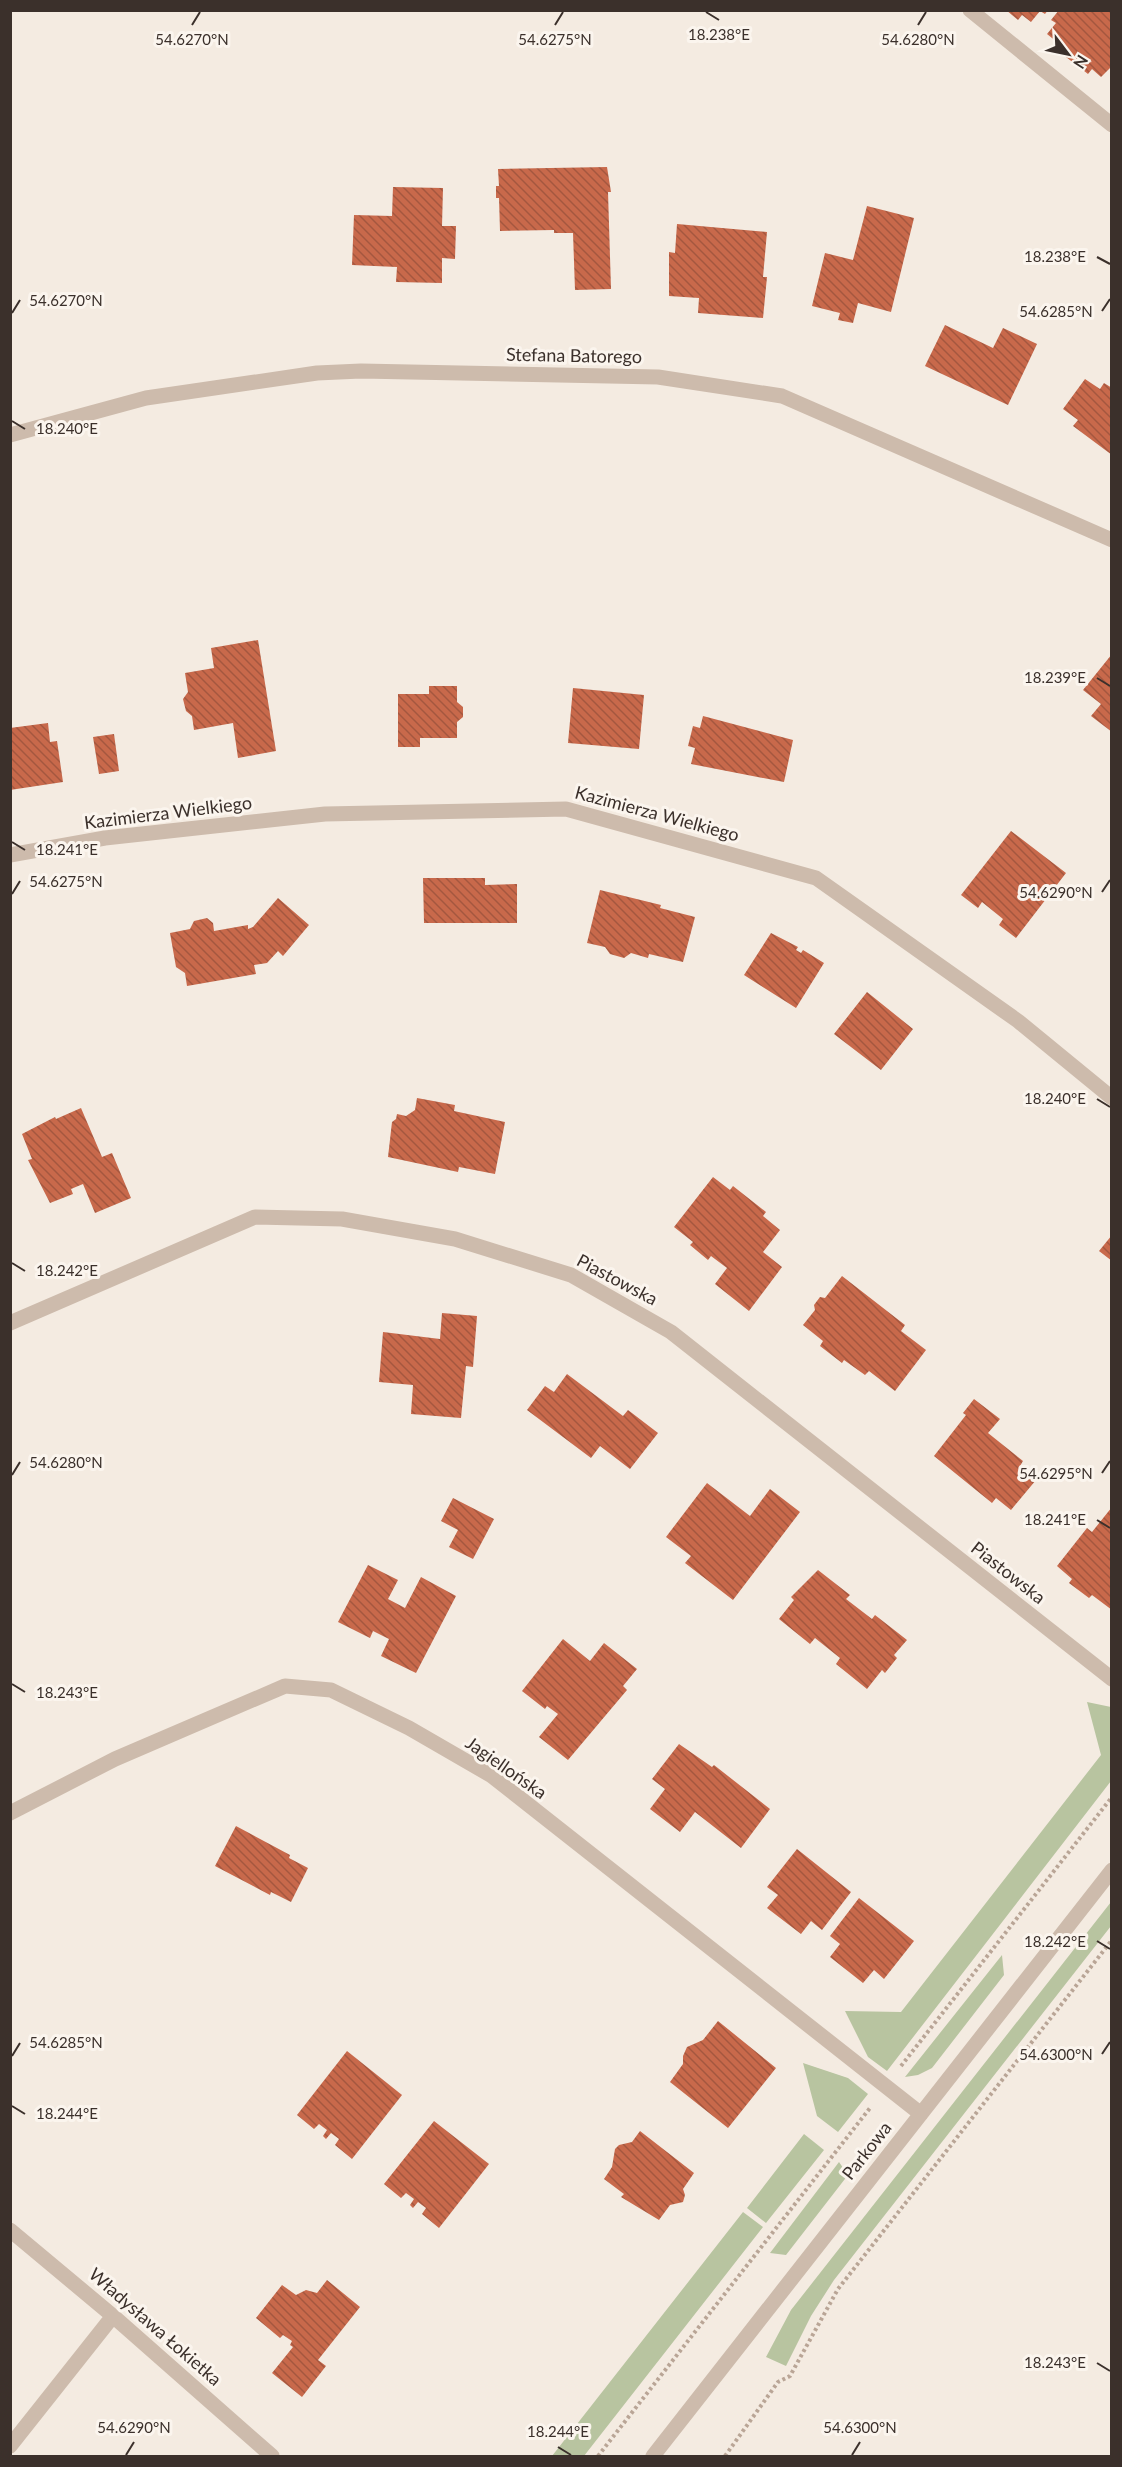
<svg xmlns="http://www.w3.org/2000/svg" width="1122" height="2467" viewBox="0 0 1122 2467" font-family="Lato,sans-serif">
  <defs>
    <pattern id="building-back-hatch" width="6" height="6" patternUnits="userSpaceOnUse" patternTransform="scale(1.5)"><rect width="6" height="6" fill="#c8694b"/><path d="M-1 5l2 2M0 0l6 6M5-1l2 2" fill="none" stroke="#a4573f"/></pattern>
  </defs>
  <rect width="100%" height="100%" fill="#f4ebe1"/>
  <path fill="#b8c4a0" d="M1087,1702L1111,1707V1781L887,2071L868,2057L845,2011L901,2012L1101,1755Z
    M1111,1902V1926L834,2280L811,2316L786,2366L766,2357L791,2310Z
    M1002,1955L1004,1975L932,2068L918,2075L905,2077Z
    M803,2063L848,2078L868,2094L838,2132L817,2116Z
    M804,2134L824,2150L766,2223L747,2208Z
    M839,2162L848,2175L786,2255L770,2253Z
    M743,2212L763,2227L584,2456H552Z"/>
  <path fill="url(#building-back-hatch)" d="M1006,10H1048L1045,14L1040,11L1031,22L1022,15L1018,20Z
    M1059,10H1112V66L1101,77L1092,69L1088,74L1053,47L1057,42L1047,34L1056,23L1051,20Z
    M607,167L611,192H608L611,289L575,290L573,233H554V230L500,231L499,198H496V186H499L498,169Z
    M393,187L443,188L442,226H456L455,259L442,258V283L396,282L397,267L352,265L354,215L392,216Z
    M867,206L914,218L891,312L858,303L853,323L838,320L840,313L812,306L825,253L853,260Z
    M677,224L767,232L763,277H767L763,318L698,313L699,298L669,296V252L675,253Z
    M945,325L993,348L1003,328L1037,344L1008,405L925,366Z
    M1085,379L1100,389L1104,383L1112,388V455L1073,426L1078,420L1063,409Z
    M258,640L276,751L238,758L233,723L194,730L192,716L186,711L183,699L188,692L185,673L214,668L211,648Z
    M1112,654V732L1091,716L1101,704L1083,690Z
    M429,686H457V702L463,707V717L457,722V738H420V747H398V694H429Z
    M573,688L644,695L639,749L568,743Z
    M703,716L793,740L784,782L691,764L695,748L688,746L693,726L700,728Z
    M48,723L50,742L57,741L63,782L10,790V728Z
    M114,734L119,771L99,774L93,737Z
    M1011,831L1066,873L1016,938L999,925L1003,919L982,902L978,908L961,895Z
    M423,878H485V885L517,884V923H424Z
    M600,890L661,905L660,908L695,917L683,962L649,954L648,958L631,953L624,958L610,954L605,947L587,943Z
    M278,898L309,925L283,956L278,951L267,963L254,965L256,974L187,986L185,973L176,967L170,933L190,929L194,921L207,918L213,923L214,931L248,925V929L253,927Z
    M771,933L798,947L796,950L801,953L803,950L824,963L796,1008L744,975Z
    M867,992L913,1029L881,1070L834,1034Z
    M417,1098L455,1105L454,1111L505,1122L495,1174L459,1167L458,1172L388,1157L392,1122L396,1119L397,1114L406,1116L415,1110Z
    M81,1108L102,1157L112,1153L131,1198L95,1213L83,1184L71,1189L73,1194L50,1203L28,1160L32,1159L22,1134L55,1117L56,1119Z
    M713,1177L730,1190L733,1186L766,1212L763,1216L780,1230L763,1252L782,1267L749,1311L715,1284L727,1268L711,1256L708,1260L690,1245L693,1242L674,1227Z
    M1112,1235V1261L1099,1251Z
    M842,1276L905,1325L901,1331L926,1350L895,1391L869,1371L865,1375L844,1360L842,1363L820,1346L823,1341L803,1325L815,1310L814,1305L820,1297L825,1298Z
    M442,1313L477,1316L473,1367L466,1366L461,1418L411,1414L413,1385L379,1382L383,1332L440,1339Z
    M567,1374L623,1416L628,1410L658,1433L630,1469L600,1446L591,1458L527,1410L545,1386L554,1392Z
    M974,1399L1000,1419L988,1433L1023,1461L1020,1466L1036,1480L1011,1510L996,1498L992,1503L934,1456L966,1415L963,1413Z
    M707,1483L750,1516L770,1489L800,1512L733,1600L685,1563L691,1556L666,1537Z
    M453,1498L494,1519L473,1559L449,1547L458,1530L441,1521Z
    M1112,1507V1610L1092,1595L1089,1598L1069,1583L1072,1579L1057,1566L1087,1528L1092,1532Z
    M368,1565L398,1580L388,1599L405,1608L421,1577L456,1596L416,1673L381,1656L389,1639L373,1631L370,1638L338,1622Z
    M818,1570L850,1595L846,1599L872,1619L875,1615L907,1640L894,1655L897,1658L885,1673L882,1670L867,1689L836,1664L840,1658L815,1638L810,1644L779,1619L794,1600L791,1597Z
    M563,1639L590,1661L604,1643L637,1669L623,1686L627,1690L568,1760L539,1737L558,1714L547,1706L545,1709L522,1691Z
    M679,1744L712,1767L714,1765L770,1809L741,1848L695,1812L680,1832L650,1809L665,1789L652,1779Z
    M236,1826L290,1855L289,1858L308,1868L291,1902L271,1892L270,1895L215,1866Z
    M797,1849L851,1892L822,1930L811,1921L801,1934L767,1908L778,1895L767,1887Z
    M859,1898L914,1941L884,1979L874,1970L863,1983L830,1957L840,1944L830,1936Z
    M718,2021L776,2068L728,2128L670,2082L683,2064V2056L687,2047L703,2040Z
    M347,2051L402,2095L352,2159L335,2145L339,2139L331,2133L326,2139L323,2136L327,2130L319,2124L314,2129L297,2115Z
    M434,2121L489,2164L439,2228L422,2214L426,2208L418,2202L413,2208L410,2205L414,2199L406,2193L401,2198L384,2184Z
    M640,2131L694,2173L683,2189L685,2195L683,2202L670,2205L659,2220L621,2197L624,2194L604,2179L612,2167L615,2149L619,2145L632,2142Z
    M327,2280L360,2307L318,2360L326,2366L302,2397L272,2373L293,2347L290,2345L292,2341L283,2335L280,2338L256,2318L282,2285L296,2295L306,2290L317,2293Z"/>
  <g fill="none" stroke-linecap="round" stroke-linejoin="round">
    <path stroke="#b9a596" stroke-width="4" stroke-dasharray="3 3" stroke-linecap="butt" d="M901,2066L1112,1797
      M598,2456L870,2108
      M725,2456L778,2382L790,2376L838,2289L1112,1940"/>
    <path stroke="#cdbbac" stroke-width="15" d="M970,10L1112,125
      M10,435L146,398L317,373L361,371L658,377L782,396L1112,540
      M10,855L105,838L325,814L566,809L816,878L1018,1021L1112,1098
      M10,1323L255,1217L342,1219L455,1239L571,1275L671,1332L1112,1679
      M10,1813L115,1759L285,1686L331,1690L409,1728L492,1776L921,2114
      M10,2230L113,2316L272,2456
      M10,2446L113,2316
      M653,2456L1112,1870"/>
  </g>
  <path fill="none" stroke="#3b302b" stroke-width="2" d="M706,12L719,20M192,25L200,12M555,25L563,12M918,25L926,12M1097,257L1110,264M1102,311L1110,299M12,313L20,300M12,421L25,429M1097,678L1110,686M12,842L25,850M1102,892L1110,880M12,894L20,881M1097,1099L1110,1107M12,1263L25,1271M1102,1473L1110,1461M12,1475L20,1462M1097,1520L1110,1528M12,1684L25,1692M1097,1941L1110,1949M1102,2054L1110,2042M12,2056L20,2043M12,2106L25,2114M1097,2363L1110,2371M558,2447L571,2455M126,2455L134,2442M852,2455L860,2442"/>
  <g text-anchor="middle" stroke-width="6" stroke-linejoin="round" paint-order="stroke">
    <g font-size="18" fill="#3b302b" stroke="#fbf5ee">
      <text transform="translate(574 356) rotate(1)" y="6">Stefana Batorego</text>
      <text transform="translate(168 813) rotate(-7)" y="6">Kazimierza Wielkiego</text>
      <text transform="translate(657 814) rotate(15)" y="6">Kazimierza Wielkiego</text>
      <text transform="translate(617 1280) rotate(28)" y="6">Piastowska</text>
      <text transform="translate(1008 1573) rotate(38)" y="6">Piastowska</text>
      <text transform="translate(506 1768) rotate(35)" y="6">Jagiellońska</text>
      <text transform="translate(867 2151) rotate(-52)" y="6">Parkowa</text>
      <text transform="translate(155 2327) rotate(41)" y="6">Władysława Łokietka</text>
    </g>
  </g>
  <g font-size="15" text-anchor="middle" fill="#3b302b" stroke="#fbf5ee" stroke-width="6" stroke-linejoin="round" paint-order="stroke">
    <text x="719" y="40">18.238°E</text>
    <text x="192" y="45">54.6270°N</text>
    <text x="555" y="45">54.6275°N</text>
    <text x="918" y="45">54.6280°N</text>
    <text x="1055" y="262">18.238°E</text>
    <text x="66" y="306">54.6270°N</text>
    <text x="1056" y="317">54.6285°N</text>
    <text x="67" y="434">18.240°E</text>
    <text x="1055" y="683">18.239°E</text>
    <text x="67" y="855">18.241°E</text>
    <text x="66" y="887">54.6275°N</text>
    <text x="1056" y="898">54.6290°N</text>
    <text x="1055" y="1104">18.240°E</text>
    <text x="67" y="1276">18.242°E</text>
    <text x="66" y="1468">54.6280°N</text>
    <text x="1056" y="1479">54.6295°N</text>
    <text x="1055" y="1525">18.241°E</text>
    <text x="67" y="1698">18.243°E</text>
    <text x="1055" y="1947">18.242°E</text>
    <text x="66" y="2048">54.6285°N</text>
    <text x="1056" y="2060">54.6300°N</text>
    <text x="67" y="2119">18.244°E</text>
    <text x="1055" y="2368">18.243°E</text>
    <text x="134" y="2433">54.6290°N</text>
    <text x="860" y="2433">54.6300°N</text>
    <text x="558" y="2437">18.244°E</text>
  </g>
  <rect width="1122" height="2467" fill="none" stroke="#3b302b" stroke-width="24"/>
  <g transform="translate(1068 54) rotate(122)" stroke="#fbf5ee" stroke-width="4.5" paint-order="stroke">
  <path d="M0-4.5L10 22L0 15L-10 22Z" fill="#3b302b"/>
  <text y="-9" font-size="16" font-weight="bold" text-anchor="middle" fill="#3b302b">N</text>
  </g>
</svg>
